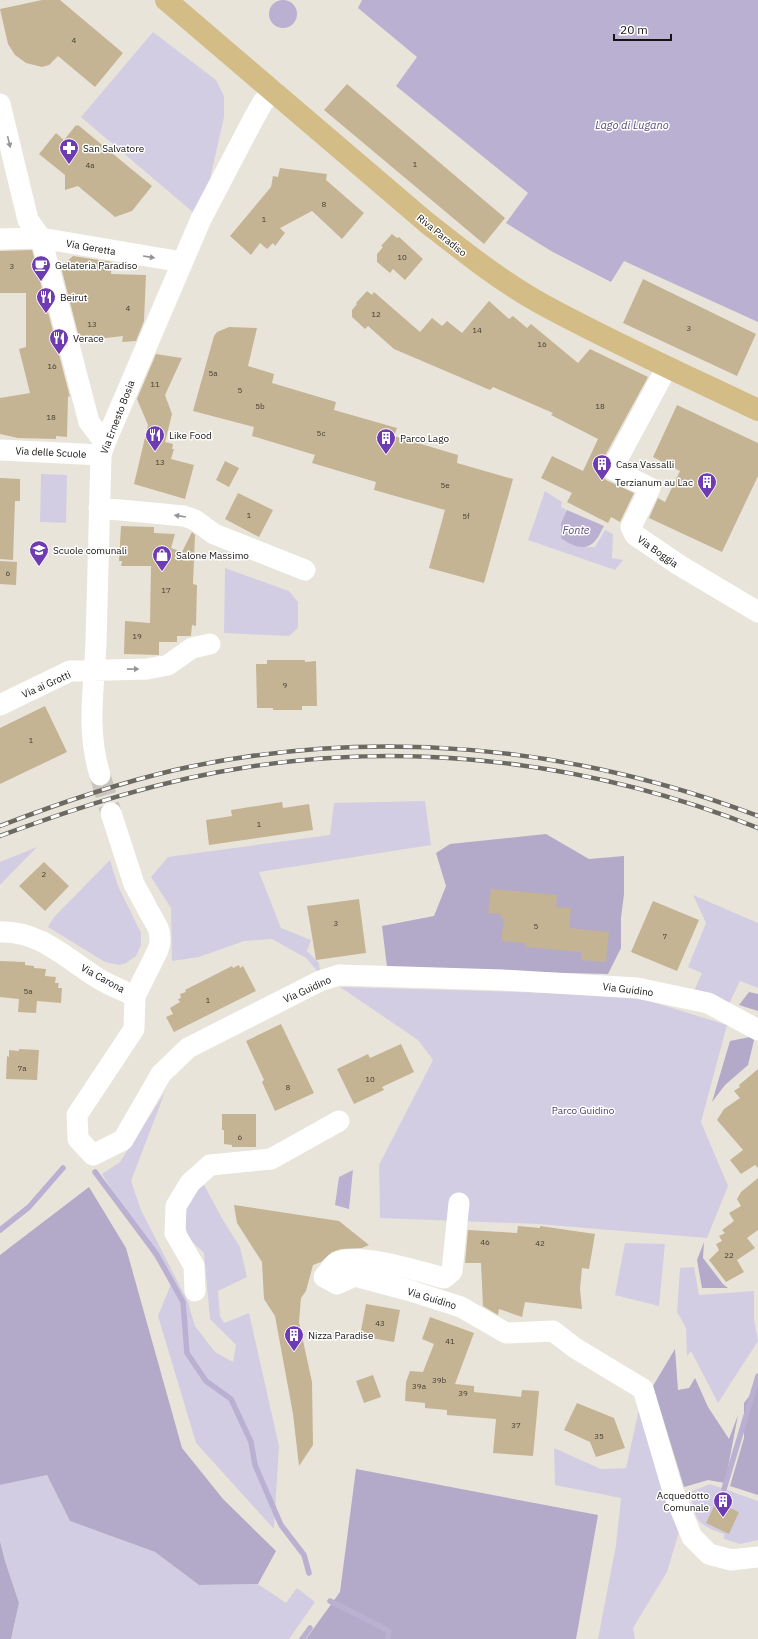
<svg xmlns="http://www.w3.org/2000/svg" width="758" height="1639" viewBox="0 0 758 1639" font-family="'IBM Plex Sans',sans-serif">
  <rect width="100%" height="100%" fill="#e9e4da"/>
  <path fill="#d3cde3" d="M153,32L216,80L224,96V117L201,219L81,117Z
    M41,474L67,475L66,523L40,522Z
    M545,491L562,502L561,507L567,510L561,523L587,547H595L605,530L613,534L612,558L623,560L615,570L528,540Z
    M225,568L289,591L298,602V628L289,636L224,633Z
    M425,801L431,845L259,872L281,928L311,940L307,951L319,963L320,974L306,958L272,939L244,941L199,957L172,961L171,908L151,877L168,857L330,835L334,803Z
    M37,847L0,885V862Z
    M110,860L118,886L141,933V945L136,956L126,963L119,965L105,962L48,927L54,917Z
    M693,895L758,923V988L740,981L729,1004L694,991L702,973L688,967L706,923Z
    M340,987L630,995L727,1025L701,1122L728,1186L707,1238L538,1224L380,1218L379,1165L433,1060L418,1040Z
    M165,1092L131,1181L141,1210L188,1302L195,1326L215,1352L233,1362L236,1345L210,1319L204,1253L188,1238L183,1212L188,1192L204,1185L223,1220L240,1247L247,1277L218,1291L220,1316L224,1323L249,1313L279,1446L274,1529L196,1443L158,1316L171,1284L102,1174L120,1162Z
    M625,1243L665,1244L659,1306L615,1295Z
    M694,1267L699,1295L754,1291V1319L758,1341L718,1403L691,1351L687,1356L686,1328L677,1312L680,1268Z
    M639,1409L679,1532L667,1572L633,1628L635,1639H598L616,1545L621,1498L555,1485L554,1448L601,1469L626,1468Z
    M47,1475L70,1521L155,1552L199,1585L258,1584L286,1603L297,1588L315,1602L289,1639H11L19,1603L5,1561L0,1541V1485Z
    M710,1484L758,1501V1540L740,1544L724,1539V1534C695,1524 696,1520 690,1492Z"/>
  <path fill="#b3a9c9" d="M546,834L589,859L624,856V894L621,918V948L608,974L443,970L387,967L382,926L434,916L446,886L436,853L450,844Z
    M749,992L758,994V1011L739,1005Z
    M755,1036L748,1065L725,1085L712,1102L730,1041Z
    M89,1187L126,1248L182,1448L223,1499L276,1551L258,1584L199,1585L155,1552L70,1521L47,1475L0,1485V1255Z
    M704,1242L703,1258L723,1284L728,1288H702L697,1260Z
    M675,1349L678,1390L689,1388L695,1378L708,1407L729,1439L738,1415L725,1483L708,1480L684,1487L653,1386Z
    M758,1385V1495L730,1486L744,1438V1403Z
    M356,1469L598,1515L576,1639H306L340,1592Z
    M0,1541L5,1561L19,1603L11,1639H0Z"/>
  <path fill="#bab0d1" d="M362,0H758V322L624,261L611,282L551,251L506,223L528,193L396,86L417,57L358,8Z
    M269 14a14 14 0 1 1 28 0a14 14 0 1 1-28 0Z
    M567,510L604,526C601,531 598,539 593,543C584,552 569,544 561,538V523Z
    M353,1170L349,1209L335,1205L339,1177Z"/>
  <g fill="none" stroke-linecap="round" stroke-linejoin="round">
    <path stroke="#bab0d1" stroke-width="5.5" d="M95,1172L157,1255L183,1302L187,1353L206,1381L231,1399L251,1442L255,1465L281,1525L304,1555L309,1573
      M0,1230L29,1207L63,1168
      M724,1489L758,1376
      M330,1601L389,1631L388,1639
      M302,1639L310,1628"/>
  </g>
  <path fill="#c4b494" d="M42,0H60L123,53L95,87L58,56L49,65L42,67L26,63L15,55L8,44L0,9Z
    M347,84L505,218L484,244L324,110Z
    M76,125L77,126L78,125L152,186L132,211L115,217L78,186L65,190V175L39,154L56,133L64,140Z
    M280,168L327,174L326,180L364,213L342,239L312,211L280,228L285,233L275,246L273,243L267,249L260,243L251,255L230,236L271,187L273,176L278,177Z
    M392,234L397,238L399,237L423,259L405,280L393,269L390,273L377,262V254L383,247L381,246Z
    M32,250L70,397L68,396L67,437L56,436V439L18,438L0,434V398L30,393L19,349L26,347V293H0V251Z
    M73,256L112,262L111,274L146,275L144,321L136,341L122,342L123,336L80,341L61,267Z
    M643,279L756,334L737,376L623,323Z
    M367,291L372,295L374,292L420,332L432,318L442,326L447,321L462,333L489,301L509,319L513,316L527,328L531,324L578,363L590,349L648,377L601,463L600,469L602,475L606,480L634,493L620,522L611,517L608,523L567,502L572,493L541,478L552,456L583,471L598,439L551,415L553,413L493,387L490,390L394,349L368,326L365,329L352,317V310L357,304L356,303Z
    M229,327L257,328L248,366L274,374L272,383L336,402L334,410L397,428L394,436L458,455L457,463L513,479L484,583L429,568L445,510L374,490L376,482L312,463L315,455L252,436L254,427L193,411L214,336L217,332Z
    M156,354L182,358L165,395L172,414L165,442L173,444L172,449H174L171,459L194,465L185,499L134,484L148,425L137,399Z
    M677,405L758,443V476L722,552L649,518L658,498L665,502L680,471L653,457Z
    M225,461L239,468L229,487L216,480Z
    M0,478L20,479V501H15L13,560L0,559Z
    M238,493L273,510L259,537L225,519Z
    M121,526L154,527V533L175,534L171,548L182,552L192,532L195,535L193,584L197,585L196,626L192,625L191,636H177V642H159V655L124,654L125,621L150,623L151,566H121L122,561H119Z
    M0,561L17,562L16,585L0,584Z
    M267,660H305V662L316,661L317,706H302V710H273V708H257L256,664H267Z
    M45,706L67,752L0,784V728Z
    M282,802L283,808L309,804L313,830L209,845L206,820L232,816L231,810Z
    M44,862L69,886L45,911L19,886Z
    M491,889L557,895L556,907L571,908L569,928L609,932L606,962L581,960L582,952L525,947V943L501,941L504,919L500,918L501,914L488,913Z
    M359,899L366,953L316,960L307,906Z
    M653,901L699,920L677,971L631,952Z
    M0,961L25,962V965L34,966V968L46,969L45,976L56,977L55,983H59L58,988H62L61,1003L37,1001L36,1013L18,1012L19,999L0,997Z
    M239,965L240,968L243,966L256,991L174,1032L166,1017L173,1014L170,1008L180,1002L178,999L181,998L180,994L186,992L185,990L232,966L233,968Z
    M281,1024L314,1093L275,1111L262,1082L264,1080L246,1041Z
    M401,1044L414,1072L382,1087L384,1090L354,1104L337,1069L368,1054L370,1058Z
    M19,1049L39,1050L37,1080L6,1079L7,1056L9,1057V1050L19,1051Z
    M758,1069V1168L755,1165L741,1174L730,1160L743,1150L717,1120L724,1109L740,1098L734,1091L740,1087L739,1085Z
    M222,1114H256V1147H232V1145L224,1144V1130H222Z
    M758,1178V1230L747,1238L755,1248L737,1260L744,1272L726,1282L709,1260L719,1250L716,1244L722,1241L719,1236L725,1233L722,1230L734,1221L729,1213L741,1206L737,1199L741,1192Z
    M234,1205L339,1221L369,1245L362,1248L341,1249L332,1252L321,1262L313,1265L306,1291L301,1298L299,1322L312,1382L313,1445L299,1466L293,1414L275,1316L264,1299L262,1262L237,1223Z
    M518,1226L540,1228V1226L595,1234L589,1269L582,1268L580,1289L582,1309L525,1302L522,1317L499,1309L498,1315L483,1306L481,1263H465L468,1230L517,1233Z
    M366,1304L400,1310L394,1342L360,1336Z
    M430,1317L474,1333L455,1384L474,1386V1392L521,1397L522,1390L539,1391L533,1456L493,1453L496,1419L447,1415V1410L425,1408V1403L405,1401L406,1382L410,1371L423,1372L434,1344L422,1339Z
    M373,1375L381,1397L364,1403L356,1381Z
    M577,1403L614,1418L625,1448L596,1457L590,1442L564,1430Z
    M716,1502L739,1512L729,1534L706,1523Z"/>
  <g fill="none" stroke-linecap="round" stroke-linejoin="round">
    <path stroke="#c9c5bc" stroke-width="21" stroke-dasharray="21 10" stroke-linecap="butt" d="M100,775L111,813"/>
    <path stroke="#fff" stroke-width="21" d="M0,104L28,220L41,238L89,422L105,443
      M0,239L41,238L182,262
      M667,367L612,469L650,488L631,527L635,535L679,565L758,612
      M0,450L101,455
      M99,508L184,516L195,520L214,534L305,570
      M0,705L70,671L147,669L168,665L192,648L210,644
      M100,775C86,730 94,689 96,643C98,580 99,517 101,455L105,443L201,219L254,118L263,102L274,91
      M111,813L134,884L158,928C161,936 161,942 158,950L135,996L134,1029L77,1115L78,1139L93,1155L123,1140L161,1074L188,1048L320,981L339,975L503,980L637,988L708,1003L758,1030
      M0,932C38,930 66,958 96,977C108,985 122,990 135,996
      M459,1203L452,1271L444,1278C423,1272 354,1251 336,1263C332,1266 328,1273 324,1277L337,1284L355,1276L411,1291L461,1307L506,1333L553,1331L575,1348L643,1389L673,1491L692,1537L709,1554L731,1560L758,1557
      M195,1291L194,1266L175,1233L176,1206L190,1183L210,1165L271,1159L339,1121"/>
    <path stroke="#d3bc86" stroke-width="22" d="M166,0L426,222C463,251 499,280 540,303C611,342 685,375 758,410"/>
    <g stroke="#6c6963" stroke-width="4.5">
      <path id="rail" d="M0,826C57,804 115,784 175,770C371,726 570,745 758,816
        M0,836C81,806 162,780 248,767C419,740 597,764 758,828"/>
    </g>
    <use href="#rail" stroke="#fff" stroke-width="3" stroke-dasharray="9" stroke-linecap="butt"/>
  </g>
  <defs><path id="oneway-solid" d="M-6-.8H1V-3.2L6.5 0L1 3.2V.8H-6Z"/></defs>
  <g fill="#969594">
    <use href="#oneway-solid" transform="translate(9 142) rotate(76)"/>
    <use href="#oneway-solid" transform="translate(149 257) rotate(9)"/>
    <use href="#oneway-solid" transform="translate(180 516) rotate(-171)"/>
    <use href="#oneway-solid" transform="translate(133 669) rotate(-1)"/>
  </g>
  <defs>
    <g id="pharmacy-pin" transform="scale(1)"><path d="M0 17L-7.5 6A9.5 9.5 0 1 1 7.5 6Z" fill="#6e3bb2" stroke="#fff"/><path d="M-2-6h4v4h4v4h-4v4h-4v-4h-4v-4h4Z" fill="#fff"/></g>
    <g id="cafe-pin" transform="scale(1)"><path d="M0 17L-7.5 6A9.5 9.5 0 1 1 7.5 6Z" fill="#6e3bb2" stroke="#fff"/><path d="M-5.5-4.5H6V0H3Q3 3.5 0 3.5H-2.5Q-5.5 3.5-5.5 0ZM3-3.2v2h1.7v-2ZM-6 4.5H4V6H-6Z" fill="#fff"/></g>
    <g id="restaurant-pin" transform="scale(1)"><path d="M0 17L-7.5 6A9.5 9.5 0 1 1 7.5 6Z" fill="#6e3bb2" stroke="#fff"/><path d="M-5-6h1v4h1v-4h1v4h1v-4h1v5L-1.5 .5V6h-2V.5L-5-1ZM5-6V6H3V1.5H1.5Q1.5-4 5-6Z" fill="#fff"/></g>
    <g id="building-pin" transform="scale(1)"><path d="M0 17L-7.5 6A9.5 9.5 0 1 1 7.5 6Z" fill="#6e3bb2" stroke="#fff"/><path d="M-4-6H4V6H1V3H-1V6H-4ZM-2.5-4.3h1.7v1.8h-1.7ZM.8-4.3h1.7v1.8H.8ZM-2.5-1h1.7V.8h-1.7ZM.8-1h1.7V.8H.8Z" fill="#fff"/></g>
    <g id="school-pin" transform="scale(1)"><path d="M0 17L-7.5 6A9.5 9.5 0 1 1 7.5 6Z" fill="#6e3bb2" stroke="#fff"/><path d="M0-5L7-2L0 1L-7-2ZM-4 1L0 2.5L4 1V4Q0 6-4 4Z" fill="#fff"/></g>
    <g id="shop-pin" transform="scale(1)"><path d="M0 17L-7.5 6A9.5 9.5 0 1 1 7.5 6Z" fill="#6e3bb2" stroke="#fff"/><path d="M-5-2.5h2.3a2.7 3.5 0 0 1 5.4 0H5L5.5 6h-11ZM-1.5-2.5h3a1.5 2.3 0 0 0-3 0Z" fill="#fff"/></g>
  </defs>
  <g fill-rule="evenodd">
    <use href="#pharmacy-pin" x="69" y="148"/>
    <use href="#cafe-pin" x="41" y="265"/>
    <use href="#restaurant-pin" x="46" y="297"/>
    <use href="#restaurant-pin" x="59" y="338"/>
    <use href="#restaurant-pin" x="155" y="435"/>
    <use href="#building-pin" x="386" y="438"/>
    <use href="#building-pin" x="602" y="464"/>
    <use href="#building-pin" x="707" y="482"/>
    <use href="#school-pin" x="39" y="550"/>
    <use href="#shop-pin" x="162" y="555"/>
    <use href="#building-pin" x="294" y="1335"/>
    <use href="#building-pin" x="723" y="1501"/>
  </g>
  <g text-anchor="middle" stroke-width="3" stroke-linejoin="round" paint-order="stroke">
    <g font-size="8" fill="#423c32">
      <text x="74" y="43">4</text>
      <text x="415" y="167">1</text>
      <text x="90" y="168">4a</text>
      <text x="324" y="207">8</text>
      <text x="264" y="222">1</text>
      <text x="402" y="260">10</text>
      <text x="12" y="269">3</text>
      <text x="128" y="311">4</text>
      <text x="376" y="317">12</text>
      <text x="92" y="327">13</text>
      <text x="689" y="331">3</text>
      <text x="477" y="333">14</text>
      <text x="542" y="347">16</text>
      <text x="52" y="369">16</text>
      <text x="213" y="376">5a</text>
      <text x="155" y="387">11</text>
      <text x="240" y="393">5</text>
      <text x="260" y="409">5b</text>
      <text x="600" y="409">18</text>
      <text x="51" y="420">18</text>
      <text x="321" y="436">5c</text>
      <text x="160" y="465">13</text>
      <text x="445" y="488">5e</text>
      <text x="249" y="518">1</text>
      <text x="466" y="519">5f</text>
      <text x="8" y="576">6</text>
      <text x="166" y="593">17</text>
      <text x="137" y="639">19</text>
      <text x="285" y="688">9</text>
      <text x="31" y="743">1</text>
      <text x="259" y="827">1</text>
      <text x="44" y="877">2</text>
      <text x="336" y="926">3</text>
      <text x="536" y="929">5</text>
      <text x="665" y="939">7</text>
      <text x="28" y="994">5a</text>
      <text x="208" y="1003">1</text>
      <text x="22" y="1071">7a</text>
      <text x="370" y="1082">10</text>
      <text x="288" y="1090">8</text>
      <text x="240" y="1140">6</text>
      <text x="485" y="1245">46</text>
      <text x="540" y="1246">42</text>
      <text x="729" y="1258">22</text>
      <text x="380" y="1326">43</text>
      <text x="450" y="1344">41</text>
      <text x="439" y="1383">39b</text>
      <text x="419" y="1389">39a</text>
      <text x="463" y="1396">39</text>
      <text x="516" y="1428">37</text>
      <text x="599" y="1439">35</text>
    </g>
    <g font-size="10" fill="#161411" stroke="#fff" text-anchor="start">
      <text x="83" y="152">San Salvatore</text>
      <text x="55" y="269">Gelateria Paradiso</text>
      <text x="60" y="301">Beirut</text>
      <text x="73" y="342">Verace</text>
      <text x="169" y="439">Like Food</text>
      <text x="400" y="442">Parco Lago</text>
      <text x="616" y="468">Casa Vassalli</text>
      <text x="693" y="486" text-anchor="end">Terzianum au Lac</text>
      <text x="53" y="554">Scuole comunali</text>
      <text x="176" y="559">Salone Massimo</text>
      <text x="308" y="1339">Nizza Paradise</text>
      <text x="709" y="1499" text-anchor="end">Acquedotto<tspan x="709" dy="12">Comunale</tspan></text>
    </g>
    <g font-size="10" fill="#161411" stroke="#fff">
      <text transform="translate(442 235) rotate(39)" y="4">Riva Paradiso</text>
      <text transform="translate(91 247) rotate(10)" y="4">Via Geretta</text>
      <text transform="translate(117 417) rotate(-69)" y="4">Via Ernesto Bosia</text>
      <text transform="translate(51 452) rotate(3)" y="4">Via delle Scuole</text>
      <text transform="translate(658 551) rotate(35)" y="4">Via Boggia</text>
      <text transform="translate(46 684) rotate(-24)" y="4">Via ai Grotti</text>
      <text transform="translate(103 978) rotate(29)" y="4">Via Carona</text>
      <text transform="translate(307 989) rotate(-24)" y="4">Via Guidino</text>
      <text transform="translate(628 989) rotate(7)" y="4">Via Guidino</text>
      <text transform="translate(432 1298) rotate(17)" y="4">Via Guidino</text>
    </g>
    <g font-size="10" fill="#493966" stroke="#fff">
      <text x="583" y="1114">Parco Guidino</text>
    </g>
    <g font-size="11" font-style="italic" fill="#5d4d7c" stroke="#fff">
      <text x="632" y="129">Lago di Lugano</text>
      <text x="576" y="534">Fonte</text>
    </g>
  </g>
  <path d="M614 34v6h57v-6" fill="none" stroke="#161411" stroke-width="2"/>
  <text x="620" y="34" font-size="12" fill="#161411" stroke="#ffffff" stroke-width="3" paint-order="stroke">20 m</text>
</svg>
